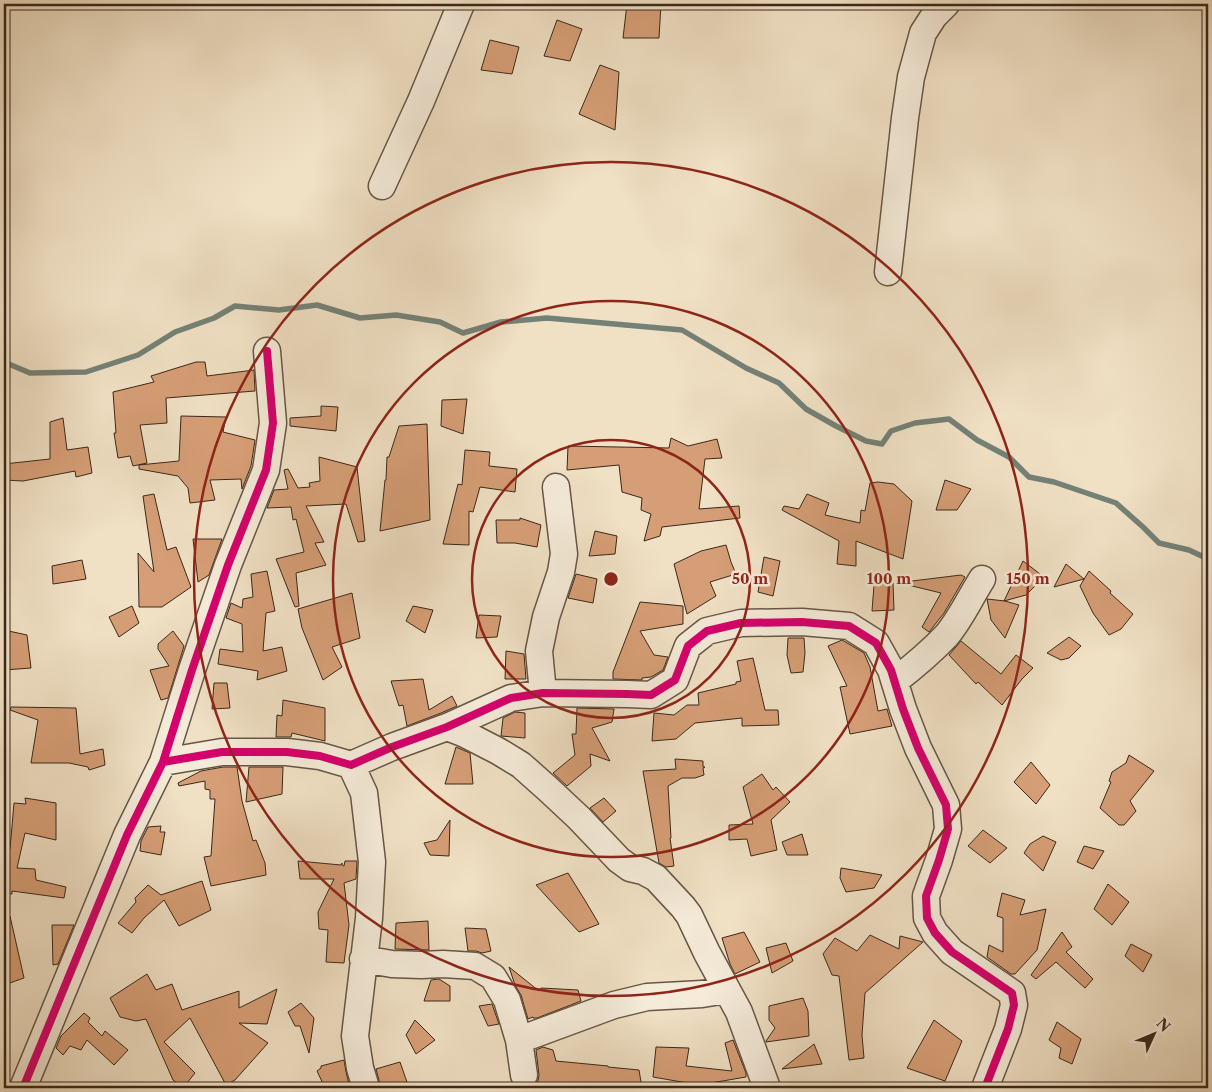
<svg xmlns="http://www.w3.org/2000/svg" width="1212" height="1092" viewBox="0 0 1212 1092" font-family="'Libre Caslon Text',serif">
  <rect width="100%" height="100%" fill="#f0e0c4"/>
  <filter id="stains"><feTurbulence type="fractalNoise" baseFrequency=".004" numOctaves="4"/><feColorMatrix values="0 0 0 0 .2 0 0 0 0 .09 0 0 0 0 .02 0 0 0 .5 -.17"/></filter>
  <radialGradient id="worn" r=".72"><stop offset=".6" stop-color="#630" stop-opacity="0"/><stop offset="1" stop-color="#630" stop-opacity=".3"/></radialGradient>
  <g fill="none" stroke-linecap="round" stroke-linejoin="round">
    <path stroke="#748176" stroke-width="5.5" d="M4,362L30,373L86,372L138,355L175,332L214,318L235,306L279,310L317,305L360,318L396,315L440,322L463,333L501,322L547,318L682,330L746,368L779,383L806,409L836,426L866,441L882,444L891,431L915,423L949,419L977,440L1009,457L1029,477L1054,482L1116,503L1143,527L1159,543L1189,550L1208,559"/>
  </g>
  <path fill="#d69e76" stroke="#3a281a" d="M627,4H661L659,38H623Z
    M557,20L582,29L570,61L544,56Z
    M490,40L519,47L512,74L481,70Z
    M600,65L619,72L615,130L579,114Z
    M196,362H205L207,376L254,370L255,391L166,398L167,423L140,425L147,463L133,466L130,456L118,458L114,433H116L113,392L154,382L151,376Z
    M467,399L463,434L441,426L442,400Z
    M321,406L338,407L336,431L290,426V418L321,416Z
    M181,416L226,417L223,432L255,440L251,466L242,489L241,479L210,480L215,500L190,503L188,488L178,476L139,469V465L179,461Z
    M63,418L67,450L88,447L92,473L76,477L75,471L23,481L4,480V464L50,459V422Z
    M427,424L430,520L380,531L385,480H386L387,457H389L399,426Z
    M671,438L688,446L717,439L722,458L705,459L699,509L739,506L740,518L662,527L660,536L644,541L651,514L641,510L642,498L622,492L619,465L567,470L568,446L669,448Z
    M465,450L490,452L489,466L517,469L515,492L480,487L473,512L469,511V545L443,544L458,484L462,485Z
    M319,457L357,467L365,541L358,542L346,504L306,506L324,542L315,543L326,565L296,573L299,606L295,607L276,559L304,552L296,519L293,520L291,507L267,508L274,490L288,489L284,470L288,469L298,488L310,487L309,483L320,481Z
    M945,480L971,489L957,510H936Z
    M878,482L894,484L912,501L903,559L856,541V566L837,564L839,541L782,510L784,506L799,509L807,494L829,503L825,515L860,523L861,510L865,511L870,483Z
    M154,494L167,550L176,547L191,587L162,607H139L138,553L154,572L143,496Z
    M520,518L541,525L537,547L515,543H497L496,520H520Z
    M595,531L617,536L615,554L589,556Z
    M193,539H222L209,575L198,582Z
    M726,545L731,562L736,574L710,582L716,596L687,614L674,564L701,551Z
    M764,557L780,561L773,596L758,592Z
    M82,560L86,579L53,584L52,566Z
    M1023,561L1044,577L1026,595L1004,601Z
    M1066,564L1084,579L1054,587Z
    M267,571L275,611L266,613L263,651L282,647L287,671L257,680L258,671L218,664L220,649L243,652L242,624L226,618L231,603L242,608L243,599L253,597L251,574Z
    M1089,571L1111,591L1110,593L1133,614L1121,629L1109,635L1093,613L1080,586Z
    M576,574L597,579L593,603L568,598Z
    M961,575L965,577L944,613L929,632L922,627L941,593L904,584V582Z
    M893,583L894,610L872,611L874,585Z
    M352,593L360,638L332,647L342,667L323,680L302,628L298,609Z
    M987,599L1005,601L1019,605L1005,638L991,620Z
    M640,602L683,606V624L640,631L654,655L668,657L663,670L651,677L642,678V680L613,679V672Z
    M132,606L139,623L119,637L109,617Z
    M413,606L433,610L425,633L406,621Z
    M479,615L501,616L497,637L476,638Z
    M4,630L27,635L31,668L4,670Z
    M173,631L184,646L168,698L161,700L150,670L169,666L158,649V644Z
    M1069,637L1081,646L1069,658L1061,660L1047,653Z
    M788,638H804L805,653L803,672L791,673L787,655Z
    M842,640L864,653L870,667L878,711L887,709L892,726L850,734L840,687L847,686L828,646Z
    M961,641L1001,674L1016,655L1033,668L1022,679L1002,705L978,682L976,684L949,655Z
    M506,651L524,654L526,679H505Z
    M753,658L765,710H778L779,725L742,726V718L695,723L683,733L676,739L652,741L654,713L674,715L687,705H699L698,693L736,684V682L741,681L737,661Z
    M423,679L429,710L452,696L457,706L441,713L407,726L403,705L399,706L391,681Z
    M214,683H227L230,708L212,709Z
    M283,700L325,708V741L292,733L291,737H276L277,715L282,716Z
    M11,707L76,708L80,754L103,749L105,765L89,770L88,767L69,763H31L38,720L10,710Z
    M577,708L614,709L612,722L592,728L610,761L590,754L591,766L567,786L553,773L575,755L572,734H576Z
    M515,712L525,713V738L501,736L503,718Z
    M456,747L470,753L473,784H445Z
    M1129,755L1154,771L1130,801L1136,811L1124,825H1119L1100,808L1111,782L1109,781L1112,772L1126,763Z
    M675,759L703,761V767H705L703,768L704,775L695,778H682L668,786L671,838H670L674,866L666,867L659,863L643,771L676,769Z
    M1031,762L1050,785L1036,804L1014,782Z
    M223,767H237L242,801L253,841L256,840L265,863L266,875L211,886L204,857L211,856L215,799H210V790L205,789V781L179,786L178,783L201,771Z
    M249,767H283L282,794L246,802Z
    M762,774L773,790L776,787L790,802L771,820L777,850L751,856L747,839L729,840V825L753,824L743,787Z
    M25,798L56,803V840L25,833L17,868L35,869L36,880L66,887L64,898L12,891V894H9L8,890H4V876L6,868L4,848L10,849L14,803L26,804Z
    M604,798L616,811L603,822L590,808Z
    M450,820L449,856L430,855L424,843L437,840Z
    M161,826L160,832H165L161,855L140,851L141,841L148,827Z
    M983,830L1007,848L990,863L968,846Z
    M802,834L808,855H787L782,842Z
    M1043,836L1056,842L1043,871L1024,853L1030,844Z
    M1084,846L1104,851L1093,869L1077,862Z
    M298,861L341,865L342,863V865L344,866L345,861H357L356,879L344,883L349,925L344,963L326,962L328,930L319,929L318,912L334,879H300Z
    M841,868L882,875L874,888L846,892L840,878Z
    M568,873L586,902L599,924L579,932L536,885Z
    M202,881L211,910L179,926L164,900L144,918L132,933L118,923L136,902L135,898L148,885L161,895Z
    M1108,884L1129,902L1112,925L1094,909Z
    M1002,893L1025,900L1020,915L1046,909L1037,950L1015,974H1011L987,957L989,945L1003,952V918L997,916Z
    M10,916L24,978L4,985V917Z
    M428,921L429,950L395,949L396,923Z
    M52,925H74L58,964L53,965Z
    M465,928L486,929L491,951L482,953L476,951H468Z
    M744,932L760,962L735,974L730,964L722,938Z
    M1062,932L1072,947L1066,952L1093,979L1085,988L1056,962L1036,979L1031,975Z
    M870,935L899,949L900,936L923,942L865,993L862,1035L864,1058L849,1060L839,976L832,975L823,954L835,938L857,951Z
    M786,943L793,961L772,973L766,948Z
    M1131,944L1152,955L1143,972L1125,956Z
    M509,967L539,991L541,988L578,990L581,1001L537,1018H533V1017L528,1019L521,995L515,985Z
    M147,974L156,990L172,984L182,1010L239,991V1008L277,989L267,1024L239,1023L268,1043L235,1080L226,1085L190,1018L164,1042L195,1073L183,1088L173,1080L146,1019L136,1021L120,1017L110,998Z
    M439,979L450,986V1001H424L431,980Z
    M803,998L808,1011L809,1036L766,1042V1041L775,1028L769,1020V1006Z
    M301,1003L314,1018L309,1053L300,1026H295L288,1012Z
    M492,1004L499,1024L488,1026L479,1006Z
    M84,1013L90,1018L88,1022L102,1036L105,1031L128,1050L114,1065L87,1040L81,1050L70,1046L63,1055L56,1048L61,1036Z
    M415,1020L435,1040L416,1054L406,1035Z
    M934,1020L962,1041L945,1081L907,1068Z
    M1057,1022L1081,1039L1072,1064L1059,1058L1061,1048L1049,1040Z
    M733,1040L746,1073V1077L699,1085L653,1077L656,1047L689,1048L686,1066L732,1071L725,1043Z
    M814,1044L822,1064L782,1069Z
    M543,1047L553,1050L556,1061L608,1066V1067L639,1070L642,1088H530L534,1086L538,1081L539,1075L536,1050Z
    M344,1060L346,1072L350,1088H325L317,1071L321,1068V1066Z
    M400,1062L409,1088H381L376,1069Z"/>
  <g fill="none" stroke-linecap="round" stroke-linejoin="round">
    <g stroke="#685644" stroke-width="29">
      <path id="minor" d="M382,186L421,101L461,4
        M888,272L905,118L911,77L923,33L934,16L946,4
        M895,681C913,667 931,652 947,635C961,618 970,598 982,579
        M543,693L539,651L546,617L561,572L564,554L556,487
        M447,727L465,734L498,751L521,765L548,789L579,818L619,860L630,868L643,871L656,878L683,907L689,915L707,953L739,1012L767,1088
        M163,762L222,752H287L320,756L351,765L392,747L447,727L511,698L543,693L627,694L651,695L675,680L688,646L707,631L741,623L802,622L849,626L876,643L891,670L903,709L918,748L946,805L948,829L939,860L926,896L927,918L935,933L952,952L1012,993L1014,1005L1008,1029L985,1088
        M351,765L364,793L372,862L369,918L355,1036L360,1068L366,1088
        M363,959L392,964L421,965L443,964L475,966L493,977L507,1000L519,1040L524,1075
        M519,1040L614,1005L647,997L702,994L727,990
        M23,1088L127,835L163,762L192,670L228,565L266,470L273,423L267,351"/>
    </g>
    <use href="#minor" stroke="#f5ebd9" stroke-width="26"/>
    <g stroke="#f5ebd9" stroke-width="11">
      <path id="cycleway" d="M163,762L222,752H287L320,756L351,765L392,747L447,727L511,698L543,693L627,694L651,695L675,680L688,646L707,631L741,623L802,622L849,626L876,643L891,670L903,709L918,748L946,805L948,829L939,860L926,896L927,918L935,933L952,952L1012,993L1014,1005L1008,1029L985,1088
        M23,1088L127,835L163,762L192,670L228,565L266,470L273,423L267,351"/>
    </g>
    <use href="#cycleway" stroke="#d6006c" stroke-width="8"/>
  </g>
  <g fill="none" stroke="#8f2418" stroke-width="2.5">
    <circle cx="611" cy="579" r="139"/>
    <circle cx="611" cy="579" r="278"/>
    <circle cx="611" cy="579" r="417"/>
  </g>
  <circle cx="611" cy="579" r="8" fill="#8f2418" stroke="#f5ebd9" stroke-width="2.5"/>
  <g font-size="15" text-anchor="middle" font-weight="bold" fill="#8f2418" stroke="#f5ebd9" stroke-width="5" stroke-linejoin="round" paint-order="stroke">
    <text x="750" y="584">50 m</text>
    <text x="889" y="584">100 m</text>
    <text x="1028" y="584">150 m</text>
  </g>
  <rect width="1212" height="1092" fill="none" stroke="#f0e0c4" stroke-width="20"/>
  <rect x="5" y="5" width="1202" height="1082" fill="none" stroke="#3a281a" stroke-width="2.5"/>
  <rect x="10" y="10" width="1192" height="1072" fill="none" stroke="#3a281a"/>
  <g transform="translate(1154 1034) rotate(46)" stroke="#f5ebd9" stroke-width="4" paint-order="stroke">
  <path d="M0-4L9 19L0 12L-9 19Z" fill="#3a281a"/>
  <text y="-8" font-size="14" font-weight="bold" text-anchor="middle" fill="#3a281a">N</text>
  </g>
  <rect width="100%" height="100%" filter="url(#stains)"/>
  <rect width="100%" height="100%" fill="url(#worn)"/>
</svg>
